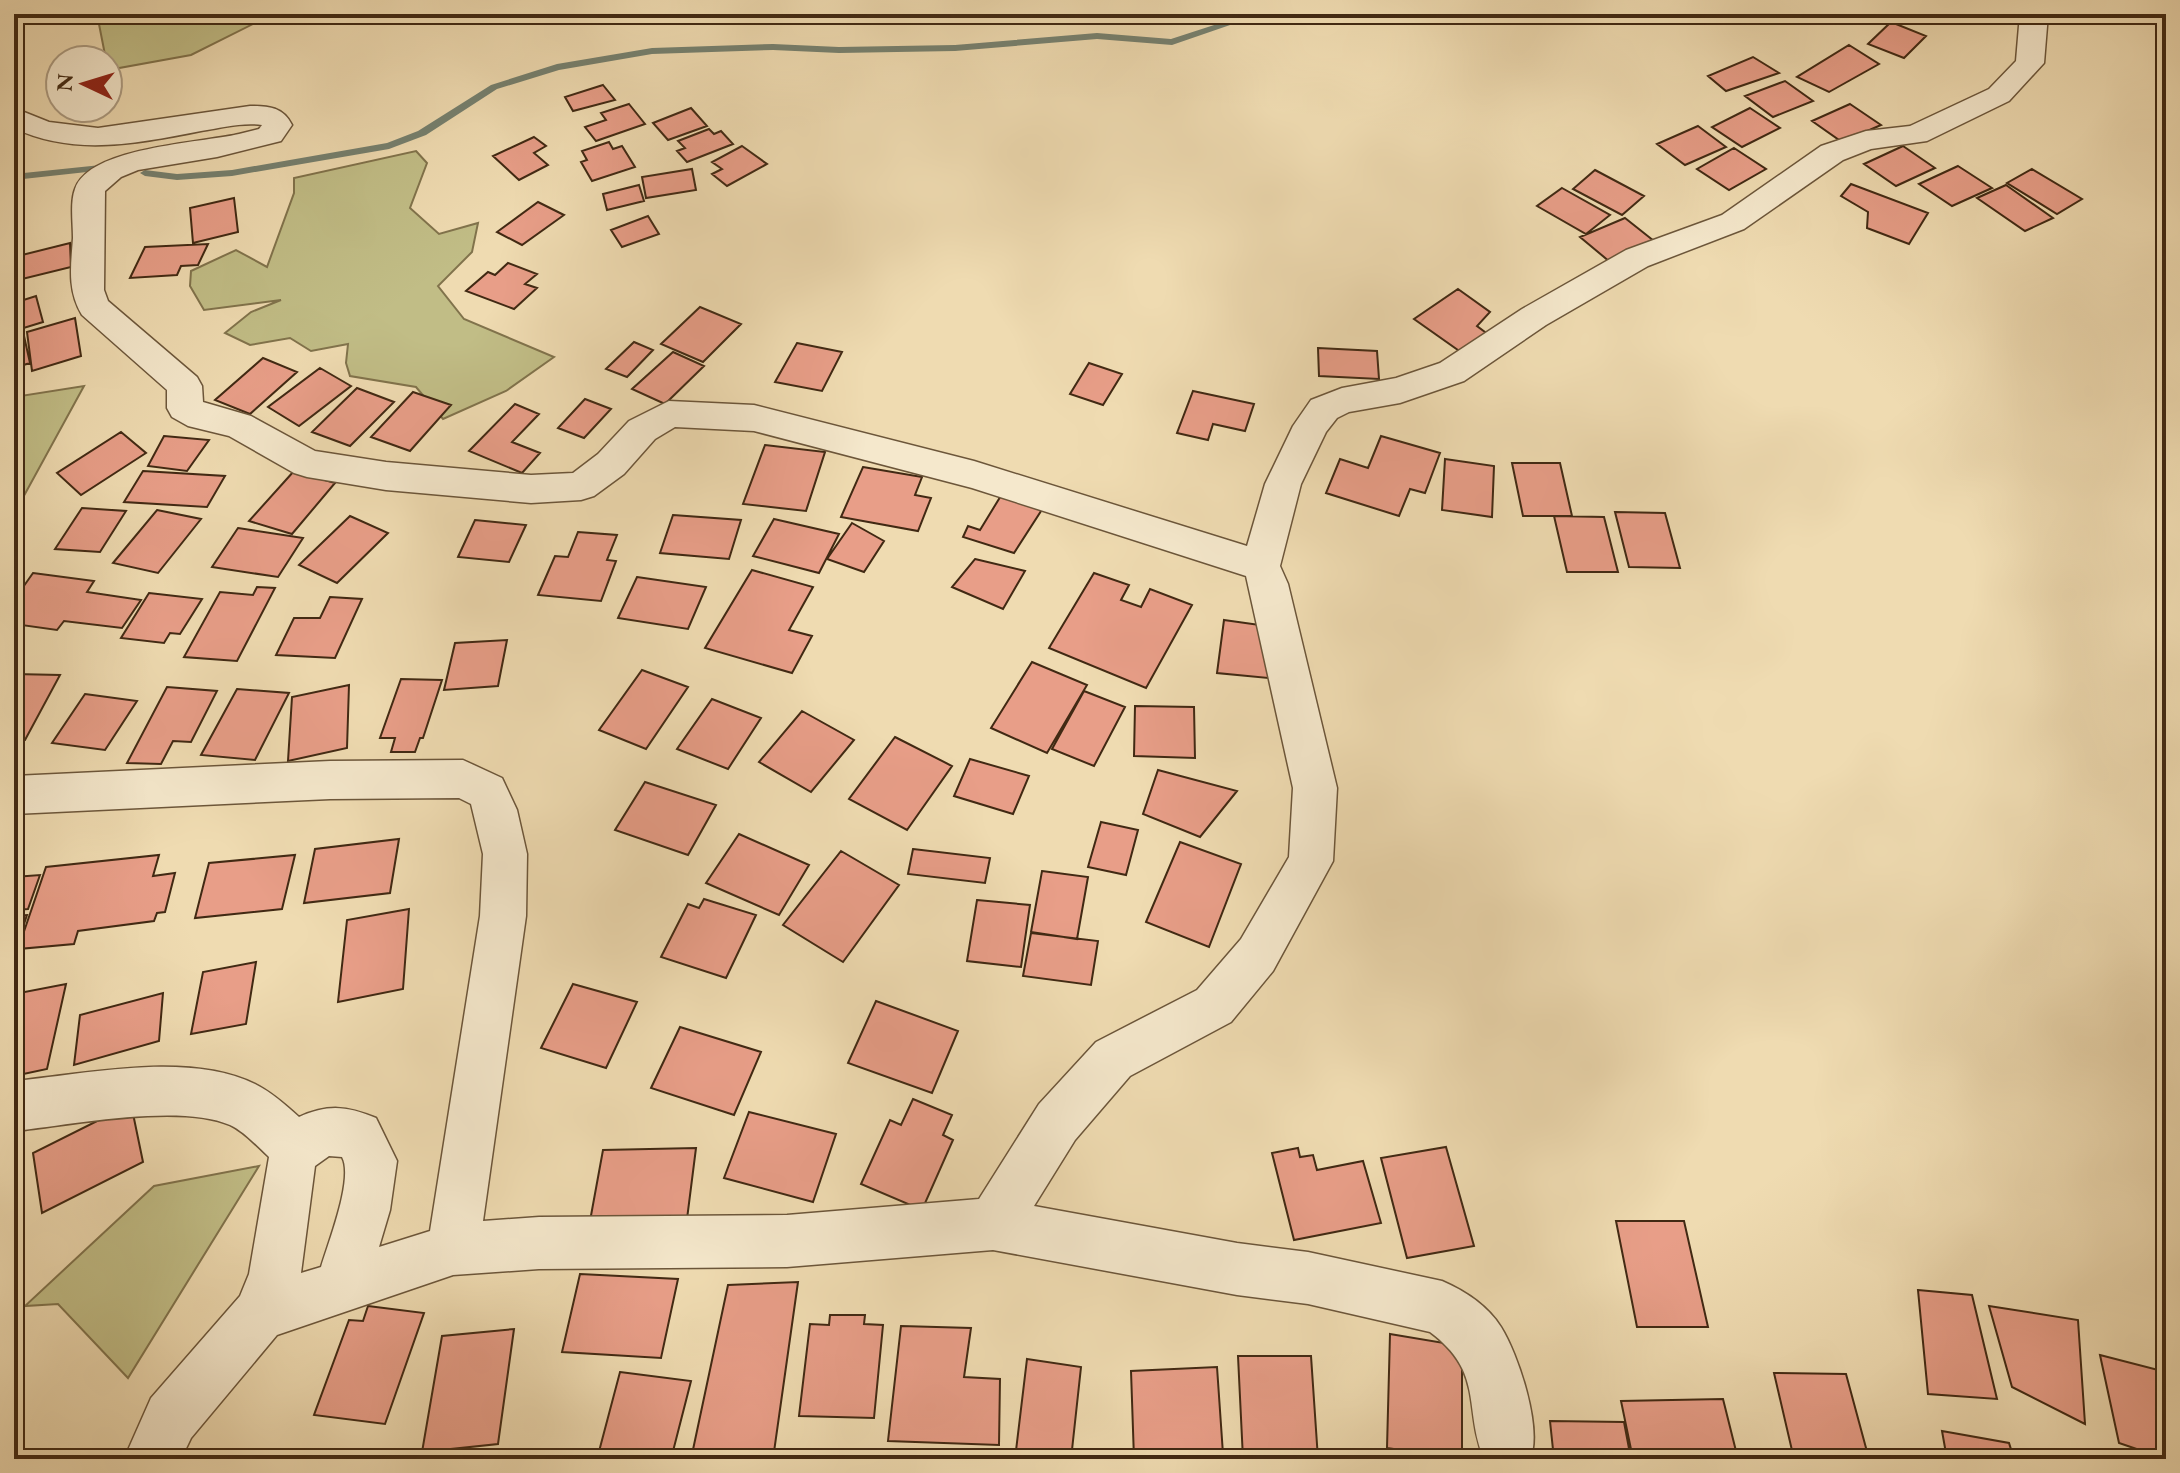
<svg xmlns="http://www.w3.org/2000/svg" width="2180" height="1473" viewBox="0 0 2180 1473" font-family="'EB Garamond',serif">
  <rect width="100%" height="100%" fill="#efdbb1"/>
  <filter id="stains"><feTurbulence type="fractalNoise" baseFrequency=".0025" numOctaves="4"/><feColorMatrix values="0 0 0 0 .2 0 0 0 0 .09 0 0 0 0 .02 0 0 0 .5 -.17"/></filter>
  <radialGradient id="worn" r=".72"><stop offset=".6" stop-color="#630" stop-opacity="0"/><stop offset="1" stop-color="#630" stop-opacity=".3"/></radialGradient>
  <path fill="#c1bd86" stroke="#81734c" stroke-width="2" d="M97,14H273L191,55L108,70Z
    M416,151L427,163L410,208L439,234L478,223L472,252L438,286L464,319L554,357L506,391L443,419L416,387L350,376L346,363L348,344L311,351L290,338L250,345L225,333L251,312L281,300L204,310L190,286L191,271L236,250L267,267L294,193V178Z
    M84,386L14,514V397Z
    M259,1166L128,1378L58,1304L25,1306L154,1186Z"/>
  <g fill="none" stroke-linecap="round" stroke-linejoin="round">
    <path fill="#768170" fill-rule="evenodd" d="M1248,14H1262L1172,45L1097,39L955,51L839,53L773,50L652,54L559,70L497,89L426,135L389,149L232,176L177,180L145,176L140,173L145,170L177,174L232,170L387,143L418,131L491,85L557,64L652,48L773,44L839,47L955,45L1097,33L1171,39Z
      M101,165L105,166V170L14,180V174Z"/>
  </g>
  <path fill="#e89e88" stroke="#412913" stroke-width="2" d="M1891,22L1926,36L1904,58L1868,44Z
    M1849,45L1879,64L1829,92L1797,77Z
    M1753,57L1779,73L1726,91L1708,76Z
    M1785,81L1813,101L1773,117L1745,96Z
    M603,85L615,100L573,111L565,97Z
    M629,104L645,124L596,141L585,127L606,120L601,113Z
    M1850,104L1881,125L1842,142L1812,121Z
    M691,108L707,126L668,140L653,123Z
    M1750,108L1780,128L1742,147L1712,127Z
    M1698,126L1726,147L1685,165L1657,144Z
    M709,129L714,134L721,131L733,144L687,162L677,151L685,148L678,141Z
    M534,137L546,146L534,153L548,165L519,180L493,156Z
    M609,142L613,149L622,146L635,167L592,181L581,162L587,160L582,151Z
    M742,146L767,164L727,186L712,174L722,169L712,162Z
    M1903,146L1935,168L1896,186L1864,164Z
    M1734,148L1766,169L1729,190L1697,169Z
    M1958,166L1992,188L1952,206L1919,184Z
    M692,169L696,190L646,198L642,177Z
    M2032,169L2082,199L2057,214L2007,183Z
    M1595,170L1644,196L1622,215L1573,189Z
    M1851,184L1928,213L1909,244L1867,228L1868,212L1841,196Z
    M639,185L644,201L607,210L603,194Z
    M2006,185L2053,218L2025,231L1977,198Z
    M1562,188L1610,215L1586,234L1537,206Z
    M234,198L238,232L193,243L190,208Z
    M538,202L564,215L522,245L497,232Z
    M648,216L659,234L622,247L611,230Z
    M1625,218L1654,241L1610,262L1580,237Z
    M70,243L71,267L14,281V257Z
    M208,244L198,265L181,266L177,275L130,278L145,247Z
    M508,263L537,274L525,284L537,288L514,309L466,291L488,272L495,275Z
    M1458,289L1490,312L1477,326L1489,335L1465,355L1414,319Z
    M36,296L43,322L14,331V303Z
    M700,307L741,324L703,362L661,344Z
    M75,318L81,356L32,371L27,332Z
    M24,336L30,363L14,368V339Z
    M634,342L653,350L627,377L606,369Z
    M797,343L842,352L822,391L775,382Z
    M1318,348L1377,351L1379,379L1319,376Z
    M673,352L704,366L665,404L632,389Z
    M263,358L297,372L250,414L215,400Z
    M1089,363L1122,374L1103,405L1070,394Z
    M320,368L351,386L299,426L268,407Z
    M357,388L394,402L350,446L312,432Z
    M1193,391L1254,404L1245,431L1213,424L1208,440L1177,433Z
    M413,392L451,405L410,451L371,437Z
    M585,399L611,409L584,438L558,428Z
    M515,404L539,414L512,442L540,453L522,473L469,451Z
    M121,432L146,453L81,495L57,473Z
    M164,436L209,440L187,471L148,466Z
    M1381,436L1440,453L1425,493L1410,489L1399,516L1326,493L1340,459L1368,468Z
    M765,445L825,452L806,511L743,504Z
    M1445,459L1494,466L1492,517L1442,510Z
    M1512,463H1560L1572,516H1523Z
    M863,467L922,477L915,495L931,498L918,531L841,517Z
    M143,471L225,476L207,507L124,502Z
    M294,471L335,483L292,534L249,521Z
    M1002,494L1043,508L1014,553L963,537L968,526L980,530Z
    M82,508L126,511L100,552L55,549Z
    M157,510L201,519L158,573L113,563Z
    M1615,512L1665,513L1680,568L1629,567Z
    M673,515L741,520L729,559L660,553Z
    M350,516L388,533L337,583L299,565Z
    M1554,516L1604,517L1618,572H1567Z
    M774,519L839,534L819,573L753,556Z
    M475,520L526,525L509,562L458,557Z
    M852,523L884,541L864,572L827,559Z
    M238,528L303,538L278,577L212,567Z
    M578,532L617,535L607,560L616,561L601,601L538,595L555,556L568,557Z
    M975,559L1025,571L1003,609L952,587Z
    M752,570L813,587L789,630L812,636L792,673L705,648Z
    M33,573L94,581L87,592L141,600L122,628L64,621L57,630L14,624V600Z
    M1094,573L1129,585L1121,600L1141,607L1150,589L1192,605L1146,688L1049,648Z
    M637,577L706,587L688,629L618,618Z
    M257,587L275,588L237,661L184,657L220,592L253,595Z
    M149,593L202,599L180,634L170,633L164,643L121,638Z
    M330,597L362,599L335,658L276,655L294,618H320Z
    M1224,620L1273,627L1268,678L1217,673Z
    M507,640L498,686L444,690L455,643Z
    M1032,662L1087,685L1047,753L991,728Z
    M642,670L688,687L646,749L599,730Z
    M14,674L60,675L25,740H14Z
    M401,679L442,680L423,738H420L415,752H391L395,738H380Z
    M349,685L347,748L288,761L292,697Z
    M167,687L217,691L191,742L173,741L161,764L127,763Z
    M237,689L289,693L255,760L201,755Z
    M1084,691L1125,707L1094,766L1052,749Z
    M85,694L137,701L105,750L52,743Z
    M712,699L761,718L728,769L677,749Z
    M1135,706L1194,707L1195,758L1134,756Z
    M802,711L854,740L811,792L759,762Z
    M895,737L952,766L907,830L849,799Z
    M970,759L1029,776L1013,814L954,796Z
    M1158,770L1237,791L1200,837L1143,814Z
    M645,782L716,805L688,855L615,830Z
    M1101,822L1138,830L1126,875L1088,867Z
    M739,834L809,865L779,915L706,883Z
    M399,839L390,893L304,903L315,849Z
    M1180,842L1241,864L1209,947L1146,922Z
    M913,849L990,858L985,883L908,874Z
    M841,851L899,885L843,962L783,925Z
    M159,855L153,876L175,873L165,912L157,913L154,921L78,931L74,944L18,949L46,867Z
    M295,855L282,909L195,918L209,863Z
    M1042,871L1088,877L1077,939L1031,932Z
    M40,875L28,909L14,910V877Z
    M704,899L756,915L726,978L661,957L688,904L699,908Z
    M977,900L1030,905L1021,967L967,961Z
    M409,909L403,989L338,1002L347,920Z
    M27,915L14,954V916Z
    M1031,933L1098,941L1091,985L1023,976Z
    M256,962L246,1024L191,1034L203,972Z
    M66,984L47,1069L14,1076V994Z
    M573,984L637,1002L606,1068L541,1048Z
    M163,993L159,1041L74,1065L80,1015Z
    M876,1001L958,1031L932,1093L848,1063Z
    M680,1027L761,1052L734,1115L651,1088Z
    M913,1099L952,1115L943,1135L953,1140L922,1210L861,1184L890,1120L901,1125Z
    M131,1104L143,1162L42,1213L33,1153Z
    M749,1112L836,1134L813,1202L724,1178Z
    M1446,1147L1474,1246L1407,1258L1381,1158Z
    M696,1148L687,1219L590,1221L603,1150Z
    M1298,1148L1300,1157L1313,1155L1317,1170L1363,1161L1381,1223L1294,1240L1272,1153Z
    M1616,1221H1684L1708,1327H1637Z
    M580,1274L678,1279L661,1358L562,1352Z
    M798,1282L773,1459H691L728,1285Z
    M1918,1290L1972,1295L1997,1399L1928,1394Z
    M368,1306L424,1313L385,1424L314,1415L349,1320L363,1321Z
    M1989,1306L2078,1320L2085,1424L2012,1387Z
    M830,1315H865L864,1324L883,1325L874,1418L799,1416L810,1324L829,1325Z
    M901,1326L971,1328L964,1377L1000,1379L999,1445L888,1441Z
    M514,1329L498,1444L422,1452L442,1336Z
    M1390,1334L1462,1346V1459L1387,1448Z
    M2100,1355L2166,1372V1459L2119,1443Z
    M1238,1356H1311L1318,1459H1243Z
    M1027,1359L1081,1367L1071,1459H1015Z
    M1217,1367L1223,1454L1201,1455V1459H1134L1131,1371Z
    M620,1372L691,1381L671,1459H597Z
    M1774,1373L1846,1374L1869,1459H1794Z
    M1723,1399L1738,1459H1633L1621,1401Z
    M1550,1421L1624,1422L1631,1459H1554Z
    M1942,1431L2009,1443L2014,1459H1947Z"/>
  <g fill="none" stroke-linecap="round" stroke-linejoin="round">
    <g stroke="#6c563a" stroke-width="3">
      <path id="street" d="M2020,14H2048L2044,63L2009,101L1927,141L1871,149L1843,160L1744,229L1648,266L1546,325L1464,381L1400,403L1349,412L1337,418L1326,432L1301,484L1280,566L1288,584L1337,788L1333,861L1273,971L1231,1022L1130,1076L1075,1140L1034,1206L1237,1243L1308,1252L1442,1281C1465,1291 1487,1305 1501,1327C1518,1354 1543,1429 1530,1459H1484C1463,1408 1485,1373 1430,1332L1308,1304L1237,1295L993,1250L787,1267L539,1269L453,1275L277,1335L191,1438L181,1459H124L151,1398L240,1296L249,1274L269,1157C257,1146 245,1132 230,1125C180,1103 70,1125 14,1131V1081C86,1074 188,1051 255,1084C271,1092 286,1105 299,1117C328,1104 347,1106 376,1118L397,1161L390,1210L379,1247L430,1231L480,916L483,854L471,804L459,798L330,799L14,814V776L330,761L463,760L502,778L517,810L527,854L526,916L483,1221L539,1217L787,1215L979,1199L1039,1104L1096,1042L1197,990L1241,939L1289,857L1293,788L1246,576L972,488L754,431L675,427L655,439L624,474L594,496L581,500L531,503L386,490L307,477L294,473L229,436L188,426L172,417L167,408V390L82,315C67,290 71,266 73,238C73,223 70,202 75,189C89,147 200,143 239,134L259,129L262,125C243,122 221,128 201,131C139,143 74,157 14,128V108L49,122L98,128L250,106C269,106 283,107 292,125L281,141L217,157L138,170L121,177L105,191L104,290L108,301L197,377L202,386L203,402L251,416L315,451L386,462L531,475L573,473L598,454L629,421L669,401L754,405L974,461L1247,546L1265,484L1293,426L1311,400L1342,388L1396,378L1440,363L1522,309L1626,250L1722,215L1821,146L1866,131L1910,126L1989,89L2016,61ZM329,1156L342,1157C354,1178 328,1243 321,1267L301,1273L315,1166Z"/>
    </g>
    <use href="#street" fill="#f5e8cc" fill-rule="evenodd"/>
  </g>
  <rect width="2180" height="1473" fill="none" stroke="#efdbb1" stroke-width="48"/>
  <rect x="16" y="16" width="2148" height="1441" fill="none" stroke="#412913" stroke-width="4"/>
  <rect x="24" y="24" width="2132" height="1425" fill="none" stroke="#412913" stroke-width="2"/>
  <g transform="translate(84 84) rotate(274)"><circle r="38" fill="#f5e8cc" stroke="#ad9c82" stroke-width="2"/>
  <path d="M0-6L14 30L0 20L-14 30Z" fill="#8f2418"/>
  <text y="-12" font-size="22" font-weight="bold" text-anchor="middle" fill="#412913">N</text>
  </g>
  <rect width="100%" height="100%" filter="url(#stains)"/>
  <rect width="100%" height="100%" fill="url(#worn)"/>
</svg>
